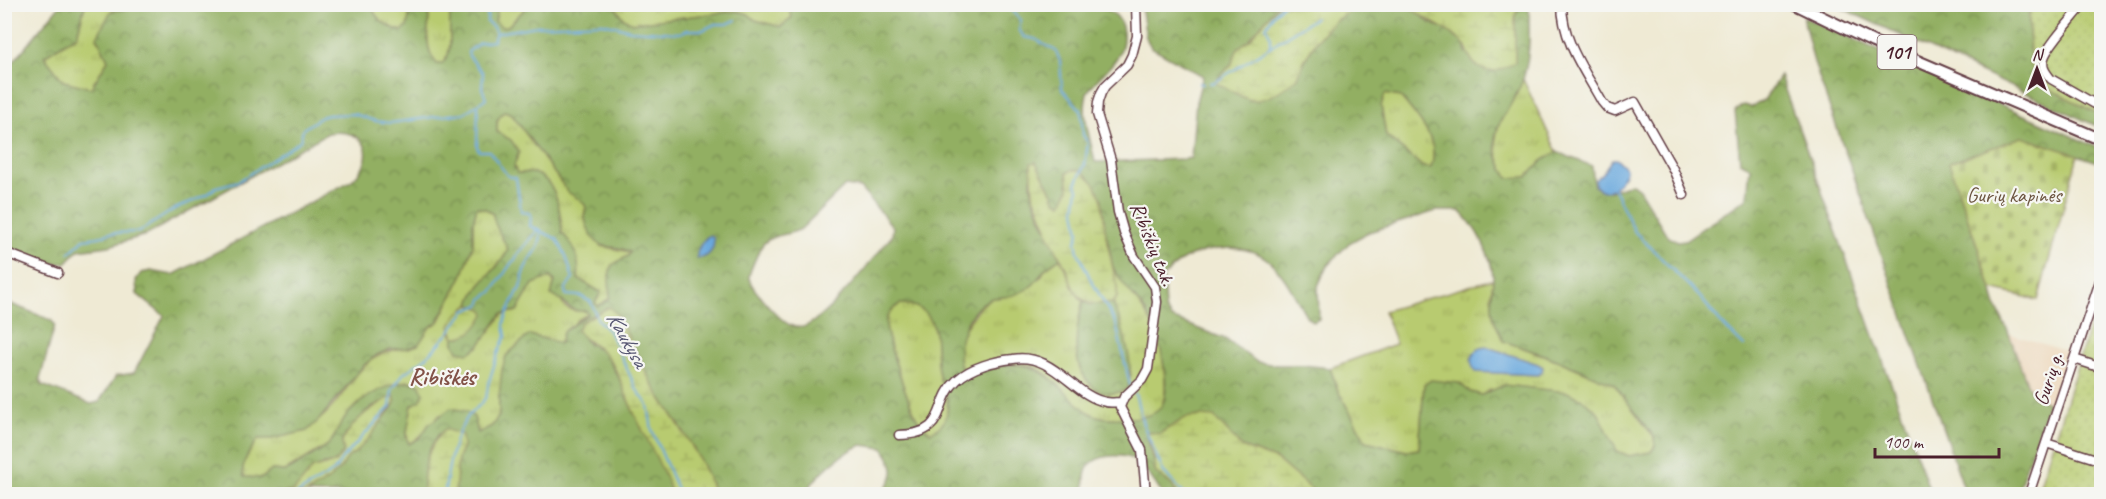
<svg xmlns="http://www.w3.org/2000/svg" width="2106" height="499" viewBox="0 0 2106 499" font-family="Caveat,sans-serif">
  <defs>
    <pattern id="grass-tufts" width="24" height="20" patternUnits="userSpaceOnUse" patternTransform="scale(1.5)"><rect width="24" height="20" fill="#b8cb6f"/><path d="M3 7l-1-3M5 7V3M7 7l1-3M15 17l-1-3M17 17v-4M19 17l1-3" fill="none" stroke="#a0ae60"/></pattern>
    <pattern id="forest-crowns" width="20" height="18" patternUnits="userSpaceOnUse" patternTransform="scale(1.5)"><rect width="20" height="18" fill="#92af62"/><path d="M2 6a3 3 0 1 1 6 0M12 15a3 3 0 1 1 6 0" fill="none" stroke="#798e51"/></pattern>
    <pattern id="wetland-marsh" width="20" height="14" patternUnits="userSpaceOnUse" patternTransform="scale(1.5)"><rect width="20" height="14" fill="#b8cb6f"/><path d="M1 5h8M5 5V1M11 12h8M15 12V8" fill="none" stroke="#a0ae60"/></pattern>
    <pattern id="cemetery-stones" width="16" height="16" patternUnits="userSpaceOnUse" patternTransform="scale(1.5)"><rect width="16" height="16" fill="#b8cb6f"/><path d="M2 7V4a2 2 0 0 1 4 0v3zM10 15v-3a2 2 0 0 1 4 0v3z" fill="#a0ae60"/></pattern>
    <pattern id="garden-dots" width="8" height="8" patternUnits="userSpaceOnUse" patternTransform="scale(1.5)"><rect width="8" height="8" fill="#b8cb6f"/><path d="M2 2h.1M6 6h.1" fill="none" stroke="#a0ae60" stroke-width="1.8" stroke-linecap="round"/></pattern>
  </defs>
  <rect width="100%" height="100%" fill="#f6f6f2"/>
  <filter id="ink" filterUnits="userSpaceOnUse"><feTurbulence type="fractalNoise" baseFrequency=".0167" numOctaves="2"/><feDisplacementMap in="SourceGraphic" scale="12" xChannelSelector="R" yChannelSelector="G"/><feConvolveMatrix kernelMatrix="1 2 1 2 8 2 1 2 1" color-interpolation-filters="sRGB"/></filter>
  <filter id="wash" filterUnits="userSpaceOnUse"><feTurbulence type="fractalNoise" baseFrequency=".008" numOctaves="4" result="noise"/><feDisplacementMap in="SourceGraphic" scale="24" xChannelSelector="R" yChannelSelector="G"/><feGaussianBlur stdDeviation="1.35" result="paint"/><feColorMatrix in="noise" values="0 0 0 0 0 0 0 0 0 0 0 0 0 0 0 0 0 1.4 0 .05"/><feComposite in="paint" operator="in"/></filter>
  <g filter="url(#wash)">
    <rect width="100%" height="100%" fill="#efead4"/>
    <path fill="#edd7ba" d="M2008,333L2071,353L2055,405L2033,397L2022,374Z"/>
    <path fill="url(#grass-tufts)" stroke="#81754d" stroke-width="1.5" fill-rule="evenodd" d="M85,5H139L97,37L108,60L91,88L63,81L44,56L77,35Z
      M371,5H411L410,18L407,27L403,31C388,28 375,19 371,5Z
      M430,5H452C445,24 457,49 443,64H437C422,47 429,26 430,5Z
      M498,5H529L508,26L502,27L495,22Z
      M613,5H788L792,17L781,27L755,20L748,14L737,11L632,23L623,18Z
      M1523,79L1557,152L1542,161L1527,177L1508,178C1482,134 1503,119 1523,79Z
      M1385,94L1401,97C1417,117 1441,140 1431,168L1423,167L1386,136L1381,106Z
      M504,111L511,113L568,192L583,201L586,207L584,215L601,246L630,252L609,290L610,298L598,306L594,304L599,297L591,286L578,279L562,233L561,216L533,173H517C510,156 485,128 504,111Z
      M477,207L486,209L493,214C494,227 503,237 508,249C499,271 476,281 470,305L463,309L451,333L454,337V343L478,347L503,314L517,311L533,284L550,277C565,291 551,313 586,311L588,314L577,320L560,343L529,335L506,356L499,397V416L492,426L478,433L474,417L439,415C429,425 422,438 409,444C403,431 414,398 419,384L410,381L401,382L325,447L285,471L272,470L262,478L244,477C239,464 251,450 258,439C272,439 310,427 320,419C354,391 355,351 408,348L430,327L439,322L463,274L473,245V222Z
      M1060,258L1077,294L1083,301C1077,324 1074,346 1080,370L1131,375L1121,323L1113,303L1117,297L1113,267C1128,292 1150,313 1160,340C1163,349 1163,361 1164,371C1169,407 1161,419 1124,418C1117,418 1108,419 1101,417C1073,411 1059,377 1032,366C1013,359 992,367 974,373L961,368L958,358L959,344L965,328L980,307L991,298L1004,297L1041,277L1045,269Z
      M1493,279L1491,297L1503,341L1547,356L1614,384L1654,437L1655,446L1651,452L1629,456L1617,451L1598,412L1490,390L1482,395L1470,392L1459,383L1424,385L1419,449L1406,451L1366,441L1338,391L1330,368L1396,344L1384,311ZM1487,347L1538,364L1543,367L1538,375L1476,372L1471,359C1475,350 1478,349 1487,347Z
      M900,304C911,304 921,307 928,316C940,332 934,357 939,375C942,387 950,399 947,412C946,422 941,428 931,432C930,431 924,428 923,427C912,417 885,336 886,322C887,313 893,308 900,304Z"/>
    <path fill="url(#forest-crowns)" stroke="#6e6746" stroke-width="1.5" fill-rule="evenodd" d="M324,4L328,6L333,4L371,5C375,19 388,28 402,31L407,27L411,5H430C429,26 422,47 437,64H442C457,49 445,24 452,5H498L495,22L502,27L508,26L529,5L613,4L623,18L632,23L737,11L748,14L755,20L781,27L792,17L788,5H1091C1107,9 1121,12 1123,32C1125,55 1110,67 1095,82C1092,86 1089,89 1087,93C1081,115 1091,141 1095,162L1185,159L1191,158L1196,102L1203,76L1151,47L1146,38L1141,5H1278L1249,40L1238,48L1231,65L1215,82L1253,101L1298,77C1307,51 1330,15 1357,6C1372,1 1392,5 1408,5L1429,22L1447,30L1464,44L1466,53L1514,32L1515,15L1521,5H1529C1529,29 1531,55 1523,79C1508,122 1478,127 1508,178L1527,177L1542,161L1557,152L1592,166L1594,186C1607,196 1618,189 1631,183L1639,189L1668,237L1678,241L1685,240L1747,198L1750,167L1740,162L1735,111L1743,105L1752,107L1764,100L1780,76L1931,494H1317L1277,460L1242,447L1214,417L1171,427L1159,434L1147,432C1147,446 1156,457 1155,472L1172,485L1177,494H1162C1155,483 1147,469 1136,461C1124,453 1096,454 1088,467C1083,476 1085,485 1085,494H880C897,477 897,467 883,448L862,445C839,454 817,474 805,494H714C704,459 677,423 657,392C642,367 630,339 616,313L584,340L604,353L619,378L632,409L664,471L672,494H455L458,458L463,447L439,434C425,452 423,472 423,494H306L340,469L348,457L356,452L392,408L395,402L394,396L371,407L346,434L342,442L344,452L334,463L324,464L294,491L279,494H5L6,309L11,304L51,320L55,325L40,379L42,385L91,404L99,402L116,376L134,373L164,316L137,294L136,280L141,273L151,271L173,275L351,181C380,156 366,127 328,133L146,235L109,246L78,250L66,263L53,264L5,247L4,73L60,5H85L77,35L44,56L63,81L91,88L108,60L97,37L111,11L136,8L139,5ZM1385,94L1401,97C1417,117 1441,140 1431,168L1423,167L1386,136L1381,106ZM504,111L511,113L568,192L583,202L586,207C584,215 585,219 587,226C599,256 609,241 630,252L628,256L612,265L609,275L610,298L598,306L595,303L601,292L578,279C581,262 574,244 562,233C561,214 557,181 536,174C530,172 523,173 517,173L514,166L519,152L511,140L497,132V120ZM1036,162C1042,176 1051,187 1056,201L1063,204L1069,189L1067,173C1078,191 1098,217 1106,235C1110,245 1110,257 1113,267C1120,284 1135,296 1145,311C1156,328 1161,347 1164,367C1169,403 1165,419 1124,418C1117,418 1108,419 1101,417C1089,415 1080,406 1071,397C1036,362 1022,358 974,373L961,368C954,345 968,309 990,299C994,297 1000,298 1004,297C1013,296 1023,292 1030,287C1037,282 1040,275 1045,269C1049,265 1056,261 1060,258C1052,237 1030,203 1031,181C1031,175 1034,168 1036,162ZM845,186L860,188L893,227L892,236C874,257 826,320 803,327C798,328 794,327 790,325C781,321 749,287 749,277C749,272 760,248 763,244C772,234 790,235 801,229ZM477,207L486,209L493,214C494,227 503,237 508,250C499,271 476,281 470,305L483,309L462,337H454V343L458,351L469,353L478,347L502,314L517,311L533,284L550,277L555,281L551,295C567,301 566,312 586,311L588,314L563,332L560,343L529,335L506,356L502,370L499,397V416L492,426L478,433L474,417L466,411L451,408L429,424L420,438L409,444L406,437L412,405L420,401L424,393L419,384C395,376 361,398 346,416C339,425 336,436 329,444C324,448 292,469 286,471C282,472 276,470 272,470L262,478L244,477C239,464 251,450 258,439H272L307,431L319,420L363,366L377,355L390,349L408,348L418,345L430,327L438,322L463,274L473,245V222ZM1436,211H1460C1475,225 1492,256 1493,277C1493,290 1490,302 1493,315C1495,324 1500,333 1503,341L1547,356L1614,384L1654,437L1655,446L1651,452L1629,456L1617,451L1598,412L1582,399L1567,392L1504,385L1482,395L1470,392L1459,383L1431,380L1424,385L1419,449L1406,451L1366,441L1338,391L1330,368L1302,365H1276L1257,362L1225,339L1171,318L1165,309L1163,276C1170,271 1177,263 1184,259C1209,247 1246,242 1268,260C1285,274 1296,299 1307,317L1313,322L1319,319L1318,286L1327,266L1349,243L1369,232ZM900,304C911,304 921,307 928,316C940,332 934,357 939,375C942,387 950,399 947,412C946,422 940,428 931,432C929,431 924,428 923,427C912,417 885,337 886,322C887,313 893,308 900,304Z
      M1835,5H2032L2029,15L2030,65L2052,90L2101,115V128Z
      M1803,17L2101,149V163L2022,137L1949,163L1992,289C1993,306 2003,318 2009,334C2017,355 2023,376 2033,397L2048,403L2017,494H1966L1814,63Z
      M1083,301L1089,304L1113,303C1121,322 1137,370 1127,389C1114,395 1104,396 1092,386C1069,364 1076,328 1083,301Z"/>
    <path fill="url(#wetland-marsh)" stroke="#81754d" stroke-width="1.5" d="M1278,5H1373C1341,8 1319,33 1304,61C1301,66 1301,73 1297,78C1288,87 1265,102 1252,100C1247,100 1221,86 1215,82L1231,65L1238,48L1249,40Z
      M1408,5H1521L1515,15V63C1503,69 1493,75 1480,68C1469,63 1469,49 1462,42C1446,26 1425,22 1408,5Z
      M1036,162C1042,176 1051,187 1056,201L1062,203L1069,189L1067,173L1072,170H1081L1095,184L1102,200L1106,236L1117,287V297L1113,303L1089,304L1077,294L1072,286L1067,270L1048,234L1046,226L1033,193L1031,163Z
      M470,305L483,309L485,314C478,327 470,338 454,337L450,326L456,315Z
      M609,307L616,313C630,339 642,367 657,392C677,423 704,459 714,494H672C662,465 646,439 633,411C624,393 619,369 604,353C595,343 587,344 577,330L581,322Z
      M394,395L395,402L370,437L356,452L348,457L340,469L328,480L306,494H279L294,491L313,468L334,463L344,452L342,442C355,417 371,408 394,395Z
      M1199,416L1214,417L1242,447L1277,460L1317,494H1177L1172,485L1155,472C1157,457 1148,446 1147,432L1159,434L1185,418Z
      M445,429L462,435L463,447L458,458L455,494H423C423,470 426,447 445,429Z"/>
    <path fill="url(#cemetery-stones)" stroke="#81754d" stroke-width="1.5" d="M2022,137L2078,155L2038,300L1992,289L1949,163Z"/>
    <path fill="url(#garden-dots)" stroke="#81754d" stroke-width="1.5" d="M2032,5H2101V115L2052,90L2041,81L2030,65L2029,15Z
      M2101,290V494H2037Z"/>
    <path fill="#6aa9dd" stroke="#5a6484" stroke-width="1.5" d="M1612,159H1616L1626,168L1625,174L1614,189L1603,191L1595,186V180L1603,172Z
      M710,235L713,237C716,248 709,259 697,258C696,250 703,239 710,235Z
      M1487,347L1538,364L1543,367L1542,372L1538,375L1476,372C1467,361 1472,348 1487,347Z"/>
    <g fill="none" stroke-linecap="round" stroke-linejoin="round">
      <path stroke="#6aa9dd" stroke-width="2" d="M488,4L487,22L493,27L496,33L493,41L479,43L468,52L469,56L483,73L482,88L486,98L478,104L477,147L479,151H489L508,176L516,178L521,211L531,214L530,226L557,239L566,256L573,279L565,289L566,295L580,296L591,302L598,320L609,331L637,390L648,405L652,430L679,494
        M1007,4L1021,20L1019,30L1024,37L1035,39L1056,51L1060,61L1062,89L1081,110L1083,135L1088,143L1085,164L1076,184L1078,189L1075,210L1079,232L1076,242L1078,252L1090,278L1116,324L1130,385
        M497,33L537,26L603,23L631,30L680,33L687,30H703L715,24H727L736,20
        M1270,45L1271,37L1266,27L1274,14L1283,4
        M1199,83L1203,84
        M1210,83L1215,82L1315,18
        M1614,189L1635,232L1700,297L1721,323L1744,346
        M69,253L84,239L99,237L110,233L139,232L173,210L208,194L216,187L239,181L300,141L303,129L321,117L328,115L354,114L375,121L390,123L464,113L478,104
        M1135,393L1143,424L1163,471L1184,494
        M297,494L334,471L342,459L390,407L392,390L403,374L427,357L447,335L465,311L480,305L482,299L492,292L512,262L515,260L517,255L538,230
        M446,494L445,490C449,463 453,437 469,415C474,409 482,405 485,398C488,394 487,389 488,385C492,373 499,345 506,337C506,333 504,328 504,324C507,312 516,295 522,284C524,280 522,275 524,270C532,253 541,251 541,232"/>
    </g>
  </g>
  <g filter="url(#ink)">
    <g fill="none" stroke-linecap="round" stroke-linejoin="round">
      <g stroke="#633d44" stroke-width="11">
        <path id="minor" d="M1136,4L1137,36L1132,55L1127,65L1105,86L1101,93L1098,102L1097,114L1111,160L1118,212L1124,233L1134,256L1155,287L1157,302L1148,369L1142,380L1124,397L1120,407L1142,450L1146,494
          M1562,4C1562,41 1585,71 1602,102L1607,108L1615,111L1635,102L1673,169L1684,195
          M2084,4C2075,16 2047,46 2044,58C2041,67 2046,73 2051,79L2102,108
          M4,252L58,273
          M2074,359L2102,368
          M899,435C950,434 932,403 957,380C971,367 995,361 1013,359C1054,352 1074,397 1106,402C1111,403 1116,402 1120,402
          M2046,443L2102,461
          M2029,494L2102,275"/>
      </g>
      <g stroke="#633d44" stroke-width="14">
        <path id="major" d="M1795,4L1873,42L2102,140"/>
      </g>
      <use href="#minor" stroke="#fff" stroke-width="8"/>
      <use href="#major" stroke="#fff" stroke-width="10"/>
    </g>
  </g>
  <g text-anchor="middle" stroke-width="4.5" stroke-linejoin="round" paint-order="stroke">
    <rect fill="#f6f6f2" stroke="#7e6067" stroke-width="1.5" x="1877.5" y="35" width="39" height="34" rx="4.5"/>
    <g font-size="20" font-weight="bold" fill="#4a1f2b">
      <text x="1897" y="59">101</text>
    </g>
    <g font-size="21" fill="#6b533f" stroke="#f6f6f2">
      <text x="2014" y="202">Gurių kapinės</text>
    </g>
    <g font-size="21" fill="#4a1f2b" stroke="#f6f6f2">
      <text transform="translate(1153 244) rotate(68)" y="7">Ribiškių tak.</text>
      <text transform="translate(2048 379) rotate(-72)" y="7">Gurių g.</text>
    </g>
    <g font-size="22" font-style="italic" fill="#575672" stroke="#f6f6f2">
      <text transform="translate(628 339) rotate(60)" y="8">Kaukysa</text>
    </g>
    <g font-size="24" font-weight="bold" fill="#825147" stroke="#f6f6f2">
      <text x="442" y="385">Ribiškės</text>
    </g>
  </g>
  <rect width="2106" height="499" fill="none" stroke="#f6f6f2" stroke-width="24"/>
  <g transform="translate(2037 69)" stroke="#f6f6f2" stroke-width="4.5" paint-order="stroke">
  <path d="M0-4.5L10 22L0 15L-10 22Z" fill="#4a1f2b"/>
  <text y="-9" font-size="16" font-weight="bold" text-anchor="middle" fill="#4a1f2b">N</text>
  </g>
  <path d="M1875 448v9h124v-9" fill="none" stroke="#4a1f2b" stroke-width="3"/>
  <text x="1884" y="448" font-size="18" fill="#4a1f2b" stroke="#f6f6f2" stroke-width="4.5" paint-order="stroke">100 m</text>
</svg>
